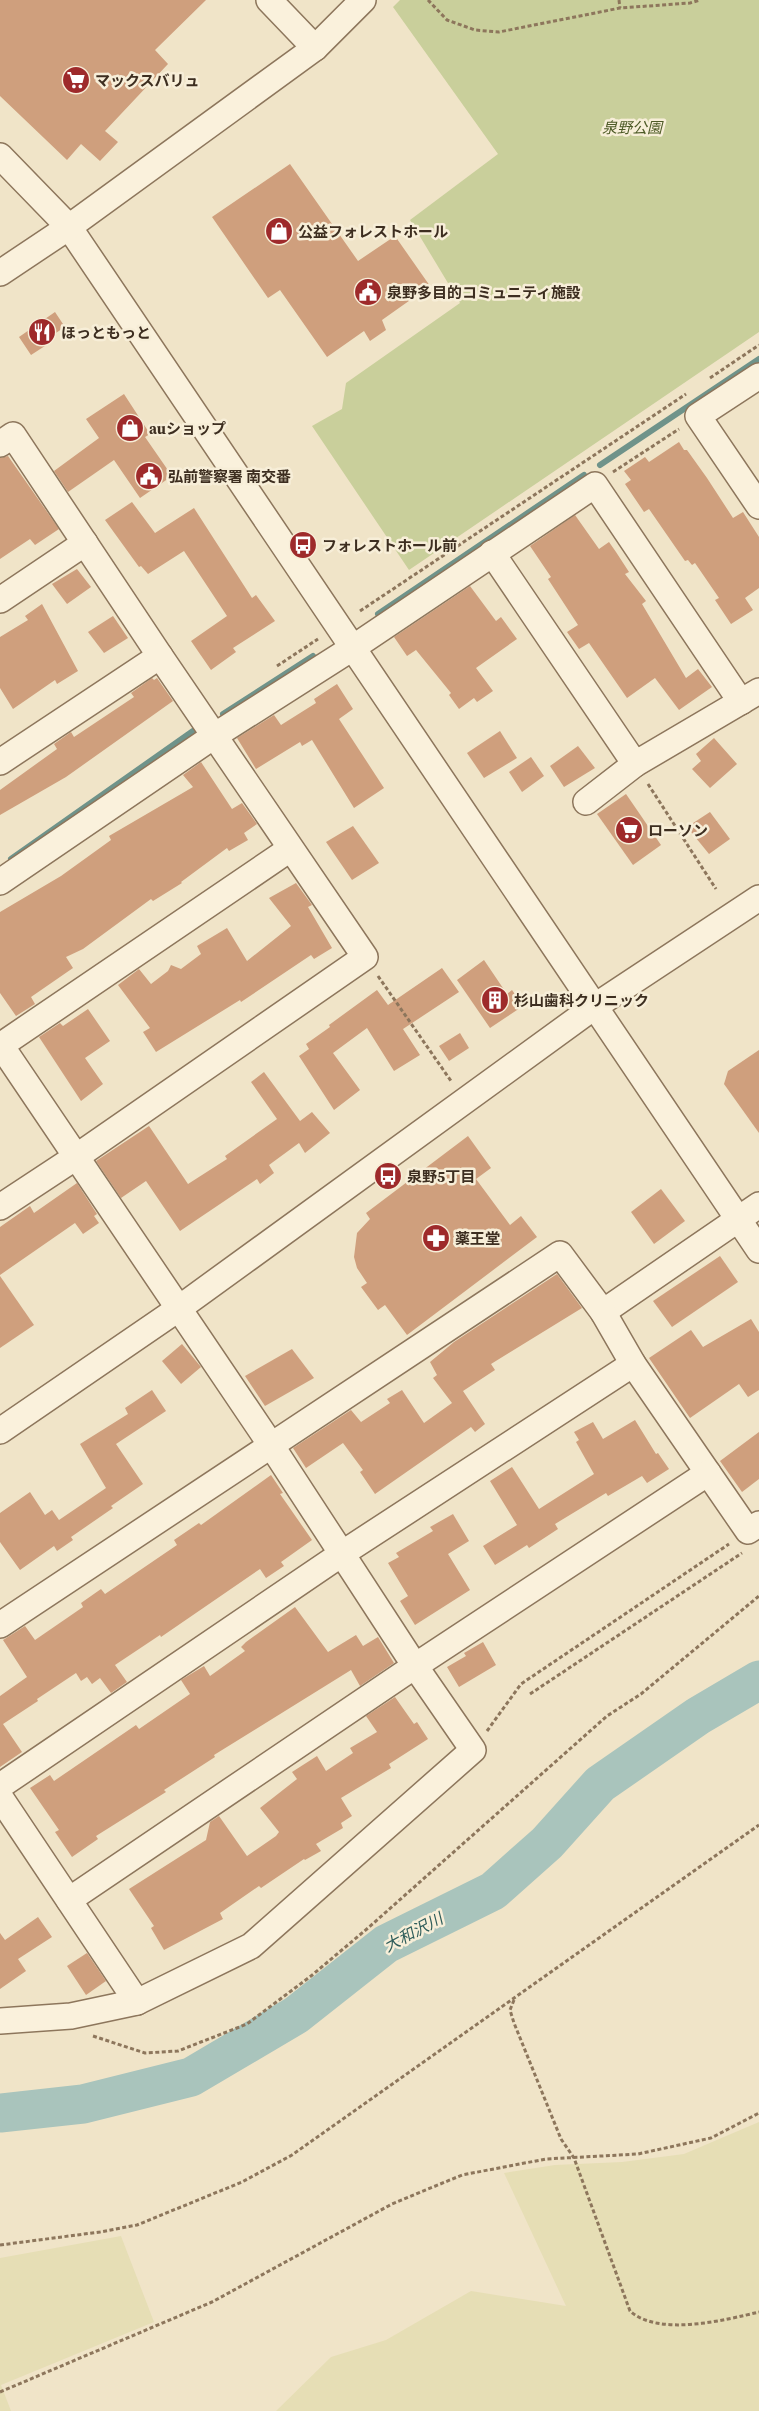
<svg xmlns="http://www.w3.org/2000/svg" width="759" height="2411" viewBox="0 0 759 2411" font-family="'Source Serif 4','Noto Sans JP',serif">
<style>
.farmland{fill:#e6deb5}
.green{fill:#c9cf9b}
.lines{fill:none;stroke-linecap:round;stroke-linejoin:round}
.stream{stroke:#6f938a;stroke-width:6}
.river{stroke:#a9c4bc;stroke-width:39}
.building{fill:#cf9f7d}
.minor-casing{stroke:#8d765c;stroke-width:28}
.path{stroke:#8d765c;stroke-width:3;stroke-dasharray:4 2.5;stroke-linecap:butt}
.minor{stroke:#faf1dc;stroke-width:25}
.labels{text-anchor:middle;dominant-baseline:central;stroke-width:5;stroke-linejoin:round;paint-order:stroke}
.poi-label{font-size:15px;font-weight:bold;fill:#3d2e20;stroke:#f7eed8;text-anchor:start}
.park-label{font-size:15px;font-style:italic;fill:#4d5a26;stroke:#f7eed8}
.water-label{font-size:16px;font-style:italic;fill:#2f5d5a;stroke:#f7eed8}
</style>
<rect width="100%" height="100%" fill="#f0e4c8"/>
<g class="farmland">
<path d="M759 2122V2411H276L331 2357 386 2340 471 2291 566 2306 504 2173 555 2165 622 2162 684 2154Z"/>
<path d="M121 2236 154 2322 1 2385 11 2411H0V2258Z"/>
</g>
<path class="green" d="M400 0H759V332L409 570 312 426 342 409 346 383 460 303 410 220 498 154 393 7Z"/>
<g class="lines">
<g class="stream">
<path d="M600 465 759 359"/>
<path d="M378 614 584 475"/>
<path d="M223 714 313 656"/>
<path d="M11 859 193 731"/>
</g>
<path class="river" d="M0 2113 83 2104 191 2077 296 2015 386 1944 493 1891 547 1843 600 1784 698 1716 759 1680"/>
</g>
<g class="building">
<path d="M0 0H206L155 50 168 64 105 131 118 142 100 161 81 144 67 160 0 96Z"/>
<path d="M290 164 358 261 395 236 430 286 382 320 386 330 370 341 364 331 327 357 280 290 268 298 212 217Z"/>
<path d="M55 312 65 327 45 340 48 344 31 355 19 337Z"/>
<path d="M124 394 150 434 145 437 172 476 140 498 114 460 68 492 54 471 99 438 86 419Z"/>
<path d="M679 442 684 450H687L707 478 733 518 743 512 759 537V588L745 598 753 610 731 624 715 600 719 598 695 563 692 565 688 560 685 561 649 509 644 512 625 484 631 480 624 471 645 457 649 462Z"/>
<path d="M8 456 59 529 35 545 30 539 0 559V458Z"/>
<path d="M132 502 155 533 194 508 252 598 256 595 275 621 233 648 236 652 211 670 191 641 227 616 184 551 148 574 141 566 139 567 105 520Z"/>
<path d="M575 515 599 549 609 542 616 552 629 572 625 574 646 601 642 604 686 678 698 669 712 687 679 710 655 678 627 698 589 643 579 649 567 632 578 625 548 579 551 577 530 546Z"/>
<path d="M77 569 91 587 67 604 52 584Z"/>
<path d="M470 586 496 621 501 617 517 639 476 668 493 691 477 702 474 698 459 709 449 695 451 693 416 650 407 656 394 637Z"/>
<path d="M42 604 78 671 57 684 55 680 13 709 0 688V637L28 620 25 616Z"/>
<path d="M113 616 128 638 104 653 88 632Z"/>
<path d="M152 678 154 680 157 678 173 701 66 777 0 815V790L57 749 54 744 71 732 74 737 134 697 131 693Z"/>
<path d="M337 684 353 709 339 719 384 788 354 808 312 740 302 746 300 742 256 769 237 738 274 715 281 725 316 703 314 699Z"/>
<path d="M500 731 517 758 484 778 467 753Z"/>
<path d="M714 738 737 764 710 788 692 769 701 761 696 754Z"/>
<path d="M578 746 595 768 564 787 550 766Z"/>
<path d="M531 757 544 776 522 792 509 772Z"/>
<path d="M201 762 232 809 242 803 257 824 244 833 248 840 229 851 227 848 181 882 182 883 153 901 151 899 83 949 66 957 73 968 31 997 35 1004 16 1016 0 993V912L61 876 111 840 109 836 193 787 183 775Z"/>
<path d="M626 794 661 845 633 865 597 814Z"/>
<path d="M710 812 730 839 709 854 687 827Z"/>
<path d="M353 826 379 863 352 880 326 842Z"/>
<path d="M296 883 312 905 308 907 332 948 314 959 311 955 241 1002 240 1000 156 1052 143 1032 150 1028 118 985 139 969 151 984 168 971 171 965 181 969 201 954 197 946 227 928 247 961 291 926 269 898Z"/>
<path d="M484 960 507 994 512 990 523 1006 490 1028 457 980Z"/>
<path d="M442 968 459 992 403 1029 420 1055 394 1071 367 1028 333 1053 360 1090 334 1110 299 1056 309 1049 306 1044 330 1027 329 1025 377 990 388 1005Z"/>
<path d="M88 1009 110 1041 85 1058 103 1084 81 1101 39 1037 60 1023 63 1026Z"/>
<path d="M460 1033 469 1048 449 1061 439 1046Z"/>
<path d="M759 1050V1133L724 1084 728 1071Z"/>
<path d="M264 1072 300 1121 312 1112 330 1133 305 1153 299 1143 269 1165 274 1173 260 1184 257 1179 180 1231 146 1181 121 1198 96 1161 149 1126 188 1184 227 1159 225 1156 277 1119 251 1082Z"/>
<path d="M468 1136 491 1168 476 1179 510 1225 521 1216 537 1237 407 1335 385 1305 378 1310 361 1287 367 1283 357 1268 354 1257 357 1233 370 1219 366 1213Z"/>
<path d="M77 1183 97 1214 94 1216 99 1223 83 1234 75 1223 0 1275V1227L30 1206 34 1213Z"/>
<path d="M661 1189 685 1221 654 1244 631 1212Z"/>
<path d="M720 1256 738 1282 672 1327 653 1301Z"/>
<path d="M557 1274 582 1308 491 1364 495 1370 463 1391 485 1424 475 1432 471 1427 375 1494 360 1472 363 1470 343 1443 306 1468 293 1448 351 1410 361 1422 390 1403 387 1399 402 1390 424 1423 452 1403 433 1378 437 1375 430 1362 454 1342Z"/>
<path d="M0 1276 34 1325 0 1348Z"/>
<path d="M751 1319 759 1332V1390L748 1397 739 1384 690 1418 649 1358 691 1330 703 1347Z"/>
<path d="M182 1344 201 1367 181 1384 162 1361Z"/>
<path d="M292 1349 314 1378 265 1406 245 1376Z"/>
<path d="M152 1390 166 1411 116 1444 143 1484 111 1506 113 1508 71 1537 73 1540 57 1551 54 1546 20 1570 0 1542V1513L30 1492 45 1515 52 1510 59 1520 106 1488 80 1444 128 1414 125 1408Z"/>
<path d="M635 1420 656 1454 658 1453 669 1469 647 1483 642 1476 608 1496 606 1493 555 1524 558 1529 529 1548 527 1545 495 1565 483 1546 517 1525 490 1481 512 1467 539 1509 594 1474 576 1442 579 1440 574 1432 593 1422 603 1439Z"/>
<path d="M759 1432V1479L742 1492 720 1461Z"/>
<path d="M271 1475 283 1493 280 1494 312 1540 281 1562 284 1566 266 1578 260 1569 161 1637 160 1635 115 1665 127 1682 111 1693 100 1678 92 1684 87 1677 81 1681 76 1673 37 1699 38 1701 3 1724 22 1752 0 1767V1696L27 1677 3 1640 25 1626 35 1640 83 1607 81 1603 101 1589 105 1594 177 1545 174 1540 199 1523 201 1525Z"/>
<path d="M453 1514 469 1541 448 1554 470 1590 415 1625 400 1601 408 1596 388 1563 399 1557 396 1553 433 1531 430 1527Z"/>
<path d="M295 1607 328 1652 356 1635 363 1646 378 1637 394 1663 360 1686 351 1670 214 1755 215 1757 164 1790 166 1792 96 1836 98 1839 72 1857 55 1832 59 1830 30 1788 50 1775 54 1781 136 1725 139 1729 190 1694 181 1680 204 1666 210 1676 245 1651 241 1647 246 1642Z"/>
<path d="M483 1642 496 1665 459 1687 447 1667 466 1656 464 1653Z"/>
<path d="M395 1697 414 1724 417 1722 428 1739 389 1764 391 1768 341 1798 352 1816 341 1823 343 1828 316 1844 321 1851 305 1860 304 1859 261 1888 259 1886 220 1913 223 1919 164 1950 151 1928 154 1926 129 1889 206 1840 210 1822 219 1816 247 1856 276 1836 279 1832 260 1808 297 1779 292 1772 317 1756 326 1771 353 1753 350 1748 377 1732 366 1716Z"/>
<path d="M38 1917 52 1937 18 1959 26 1971 0 1989V1933L5 1940Z"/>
<path d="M87 1953 106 1981 86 1995 67 1966Z"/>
</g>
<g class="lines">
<g class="minor-casing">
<g id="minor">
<path d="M269 0 315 48"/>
<path d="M0 156 69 227 759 1250"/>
<path d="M0 273 69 227 315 48 363 0"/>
<path d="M759 376 698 416 759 506"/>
<path d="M0 444 13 435 160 656 365 957 76 1157 0 1207"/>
<path d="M492 553 635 764 759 691"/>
<path d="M0 600 85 543"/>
<path d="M0 762 160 656"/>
<path d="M586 802 635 764"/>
<path d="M0 882 214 736 354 647 595 485 741 702"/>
<path d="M0 1044 271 1445 415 1666 473 1750 251 1946 137 2002 71 2016 0 2021"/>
<path d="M0 1046 290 849"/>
<path d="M603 1312 759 1205"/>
<path d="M0 1431 178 1309 594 1007 759 898"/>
<path d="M0 1625 560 1254 603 1312 633 1364 748 1531 759 1524"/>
<path d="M0 1786 343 1553 633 1364"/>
<path d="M0 1797 137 2002"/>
<path d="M69 1900 415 1666 708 1473"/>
</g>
</g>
<g class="path">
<path d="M428 0 447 20 475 30 499 32 620 8 690 3 700 0"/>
<path d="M619 0 620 8"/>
<path d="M710 378 759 345"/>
<path d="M613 472 679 429"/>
<path d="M360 611 686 394"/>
<path d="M277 666 318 639"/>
<path d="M648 784 716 889"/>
<path d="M378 976 451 1081"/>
<path d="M530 1694 742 1553"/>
<path d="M487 1731 521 1684 729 1544"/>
<path d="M514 2000 510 2010 514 2023 561 2139 574 2158 630 2311C659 2337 725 2320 759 2312"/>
<path d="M93 2036 145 2053 178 2051 247 2024 311 1976 368 1928 607 1716 641 1694 759 1596"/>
<path d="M0 2245 100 2232 137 2225 242 2182 292 2155 759 1825"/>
<path d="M0 2392 212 2302 392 2204 462 2175 546 2159 638 2154 711 2138 759 2113"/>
</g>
<use href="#minor" class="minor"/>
</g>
<defs>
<g id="supermarket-disc" transform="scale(1.4375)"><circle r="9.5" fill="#9e2a2b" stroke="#f7eed8"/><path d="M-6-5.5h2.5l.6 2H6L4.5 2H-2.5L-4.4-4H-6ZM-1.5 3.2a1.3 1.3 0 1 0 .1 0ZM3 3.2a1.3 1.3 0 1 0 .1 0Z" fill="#fff"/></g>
<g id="shop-disc" transform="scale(1.4375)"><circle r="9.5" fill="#9e2a2b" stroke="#f7eed8"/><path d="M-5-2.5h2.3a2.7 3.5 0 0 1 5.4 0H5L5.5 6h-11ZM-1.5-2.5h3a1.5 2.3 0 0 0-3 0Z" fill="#fff"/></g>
<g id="civic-disc" transform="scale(1.4375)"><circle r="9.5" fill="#9e2a2b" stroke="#f7eed8"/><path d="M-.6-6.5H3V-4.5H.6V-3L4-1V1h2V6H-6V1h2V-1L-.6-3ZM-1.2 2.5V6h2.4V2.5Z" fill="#fff"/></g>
<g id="restaurant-disc" transform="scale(1.4375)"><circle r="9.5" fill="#9e2a2b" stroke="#f7eed8"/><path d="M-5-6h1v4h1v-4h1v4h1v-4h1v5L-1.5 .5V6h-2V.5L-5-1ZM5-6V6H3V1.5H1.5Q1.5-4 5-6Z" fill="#fff"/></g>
<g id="bus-disc" transform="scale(1.4375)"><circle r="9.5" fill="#9e2a2b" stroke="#f7eed8"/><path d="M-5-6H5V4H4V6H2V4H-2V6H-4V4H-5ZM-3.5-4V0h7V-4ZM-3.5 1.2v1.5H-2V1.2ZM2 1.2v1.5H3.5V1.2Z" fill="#fff"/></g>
<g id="building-disc" transform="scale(1.4375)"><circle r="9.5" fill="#9e2a2b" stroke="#f7eed8"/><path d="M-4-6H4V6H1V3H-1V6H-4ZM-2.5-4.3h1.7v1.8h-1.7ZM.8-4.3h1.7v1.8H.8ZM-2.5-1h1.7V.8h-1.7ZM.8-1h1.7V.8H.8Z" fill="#fff"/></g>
<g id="pharmacy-disc" transform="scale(1.4375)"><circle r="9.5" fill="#9e2a2b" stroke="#f7eed8"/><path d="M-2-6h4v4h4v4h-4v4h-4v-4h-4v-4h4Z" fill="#fff"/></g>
</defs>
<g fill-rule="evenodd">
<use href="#supermarket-disc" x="76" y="80"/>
<use href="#shop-disc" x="279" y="231"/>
<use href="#civic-disc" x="368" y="292"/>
<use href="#restaurant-disc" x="42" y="332"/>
<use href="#shop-disc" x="130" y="428"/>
<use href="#civic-disc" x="149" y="476"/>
<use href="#bus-disc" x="303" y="545"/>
<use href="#supermarket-disc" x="629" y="830"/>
<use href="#building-disc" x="495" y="1000"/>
<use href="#bus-disc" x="388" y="1176"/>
<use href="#pharmacy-disc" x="436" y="1238"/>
</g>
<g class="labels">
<g class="poi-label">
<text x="95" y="80">マックスバリュ</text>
<text x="298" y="231">公益フォレストホール</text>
<text x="387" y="292">泉野多目的コミュニティ施設</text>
<text x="61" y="332">ほっともっと</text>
<text x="149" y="428">auショップ</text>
<text x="168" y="476">弘前警察署 南交番</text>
<text x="322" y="545">フォレストホール前</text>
<text x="648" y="830">ローソン</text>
<text x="514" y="1000">杉山歯科クリニック</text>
<text x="407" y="1176">泉野5丁目</text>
<text x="455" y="1238">薬王堂</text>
</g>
<g class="park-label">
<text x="632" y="127">泉野公園</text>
</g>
<g class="water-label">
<text transform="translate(413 1932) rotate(-28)">大和沢川</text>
</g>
</g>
</svg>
